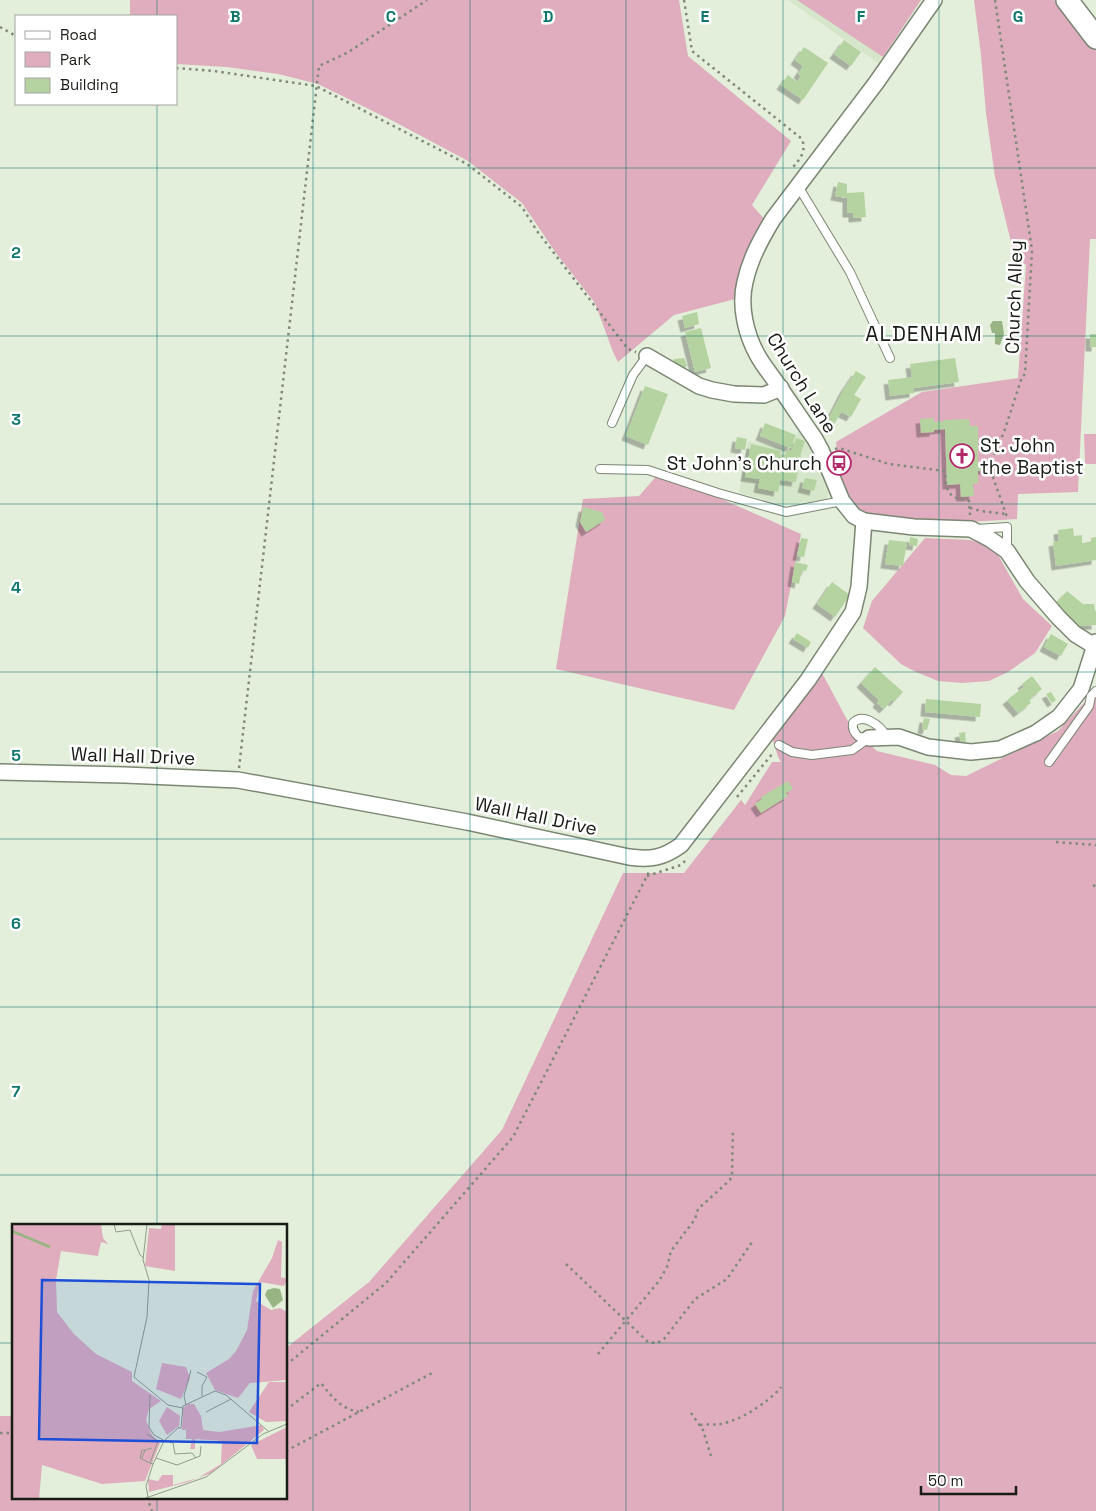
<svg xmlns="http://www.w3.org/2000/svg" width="1096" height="1511" viewBox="0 0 1096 1511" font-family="'Space Grotesk',sans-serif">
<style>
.built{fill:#d6e6ca}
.green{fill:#dfadbd}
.water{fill:#98b482}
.building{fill:#b5d3a0;filter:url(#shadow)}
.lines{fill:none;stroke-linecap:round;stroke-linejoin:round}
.service-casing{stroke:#7b8673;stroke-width:10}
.minor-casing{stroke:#7b8673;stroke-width:18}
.secondary-casing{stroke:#7b8673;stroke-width:24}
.path{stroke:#81897b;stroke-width:2.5;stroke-dasharray:2.5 4;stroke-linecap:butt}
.service{stroke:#fff;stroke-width:8}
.minor{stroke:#fff;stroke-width:15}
.secondary{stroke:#fff;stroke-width:21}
.grid{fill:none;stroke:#0f766e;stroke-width:1;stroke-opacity:0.55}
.labels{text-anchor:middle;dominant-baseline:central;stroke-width:5;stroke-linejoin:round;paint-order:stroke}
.street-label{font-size:19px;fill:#181c15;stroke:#fff}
.poi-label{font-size:19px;fill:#181c15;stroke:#fff;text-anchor:start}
.quarter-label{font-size:21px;letter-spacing:1px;fill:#181c15;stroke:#fff}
.inset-river{fill:none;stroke:#98b482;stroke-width:2.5}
.inset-road{fill:none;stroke:#929b8b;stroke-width:1}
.view{fill:#1d4ed8;fill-opacity:0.15;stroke:#1d4ed8;stroke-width:2.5}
.inset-edge{fill:none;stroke:#181c15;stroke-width:2.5}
.grid-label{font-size:16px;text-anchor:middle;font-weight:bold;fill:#0f766e;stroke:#fff;stroke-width:5;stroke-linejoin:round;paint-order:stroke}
</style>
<defs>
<filter id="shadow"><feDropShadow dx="-4.5" dy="4.5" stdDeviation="0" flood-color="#0004"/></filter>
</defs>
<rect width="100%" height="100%" fill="#e3efda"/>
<g class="built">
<path d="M788 0H921L883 57 878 63Z"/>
<path d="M798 431 806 438 828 493 826 501 779 504 739 493 748 441 791 450Z"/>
</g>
<g class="green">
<path d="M130 0H679L688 56 791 141 752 205 766 221 739 298 674 315 618 362 613 352 595 303 556 253 522 203 468 161 395 122 318 84 278 74 227 67 176 64V16H130Z"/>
<path d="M797 0H921L883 57Z"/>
<path d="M974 0H1054L1096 47V239H1090L1078 492 1018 494 1017 519 969 522 878 521 852 507 840 484 836 442 922 392 1018 378 1026 264 1016 267 1011 242 995 177 986 113 981 55Z"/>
<path d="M1084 434H1096V464H1085Z"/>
<path d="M660 472 801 534 785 616 734 710 556 669 583 499 639 496Z"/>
<path d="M925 538 970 540 988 545 998 555 1023 599 1052 626 1035 653 1008 672 989 681 962 683 938 681 916 672 901 664 863 628 872 601Z"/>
<path d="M822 673 852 729 877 751 935 765 951 775 966 776 1058 731 1096 690V1511H0V1416H14V1497H286V1348L369 1282 502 1130 623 873H684L741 800 745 805 772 762H781L778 757 771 734Z"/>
</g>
<path class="water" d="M993 321H1002L1004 334 1000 345 995 344V333H992L990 325Z"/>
<g class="building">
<path d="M844 40 861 52 851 66 834 54Z"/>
<path d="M804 47 828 63 803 100 781 85 788 75 797 82 801 76 798 74 803 66 795 60Z"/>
<path d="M838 182 847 184V193L864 192 866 217 853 218V213H847V198L835 196Z"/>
<path d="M697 312 699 324 685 328 682 316Z"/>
<path d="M701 328 711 368 695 372 685 332Z"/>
<rect x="1090" y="334" width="6" height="13"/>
<path d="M684 358 687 365 684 370 672 364 674 359Z"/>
<path d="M955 358 959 382 914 388V393L890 396 888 380 912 377 910 364Z"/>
<path d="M856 371 866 377 854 395 861 399 851 417 841 412 831 430 825 426 844 389Z"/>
<path d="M645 386 668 394 648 445 626 436Z"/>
<path d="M934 418V422L944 421V420L969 419 970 426H978V463H984L985 470 978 471V483L973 484 974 496 961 497 960 484 947 485 945 429 934 430V432L921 433 920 419Z"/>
<path d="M765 423 796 435 791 448 760 436Z"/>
<path d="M737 437 747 439 745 450 735 448Z"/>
<path d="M796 438 805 441 801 453 796 482 780 480 778 492 758 488 760 479 745 477 751 444 781 451 780 455 785 456 786 450 791 451Z"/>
<path d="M805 478 817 480 814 491 802 488Z"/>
<path d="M583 507 602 512 605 520 586 532 580 522Z"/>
<path d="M1073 528 1074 536 1082 535V543L1091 542V538L1096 537V560L1056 566 1053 542 1059 541 1058 530Z"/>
<path d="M910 537 918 539 917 546 909 545Z"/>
<path d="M801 538 808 539 804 557 797 556Z"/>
<path d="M889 540 907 542 903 566 885 564Z"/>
<path d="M795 562 808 565 806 571 802 570 799 584 792 582Z"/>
<path d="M832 582 850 595 835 617 817 604Z"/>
<path d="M1067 591 1083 604H1094L1095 611 1096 610V625L1079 626 1055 604Z"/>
<path d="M797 633 811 642 808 648 793 639Z"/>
<path d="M1051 634 1068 644 1061 656 1044 647Z"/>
<path d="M875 667 903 692 894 702 892 700 884 709 877 703 879 700 861 683Z"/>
<path d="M1032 676 1042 689 1029 700 1031 703 1018 713 1007 700 1024 687 1022 684Z"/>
<path d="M1051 692 1056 700 1052 703 1046 694Z"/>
<path d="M926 699 981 704 980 717 925 712Z"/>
<path d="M924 718 930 719 927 730 922 729Z"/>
<path d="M965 732 966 743 961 744 959 733Z"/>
<path d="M788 781 793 789 786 793 788 796 761 813 755 804 762 799 761 797Z"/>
</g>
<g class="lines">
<g class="service-casing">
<g id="service">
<path d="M798 186 850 272 890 358"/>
<path d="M612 423 633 375 647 356"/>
<path d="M600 469 648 470 718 493 786 512 842 501"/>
<path d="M977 529 1007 527V551"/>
<path d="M869 738 859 737C854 733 852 729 853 723 863 712 881 726 886 736"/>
<path d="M779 745 792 752 812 755 852 750 869 738"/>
<path d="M1049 762 1089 706 1091 696 1096 691"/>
</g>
</g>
<g class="minor-casing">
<g id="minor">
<path d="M934 0 876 83 773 219C761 239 750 259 745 282 739 306 746 335 758 356 764 367 773 377 780 388 792 405 803 422 815 439L821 450 842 501 854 516 864 521 914 527 971 529 990 539 1007 551 1027 581 1058 617 1075 634 1096 647"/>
<path d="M647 356 699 386 712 390 734 394 764 395 781 388"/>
<path d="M869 738 899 737 928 747 971 752 1000 749 1036 733 1059 717 1081 689 1096 642"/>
<path d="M0 772 125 775 238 780 467 822 629 857C651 860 663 858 681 845L808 680 853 612 859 587 864 521"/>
</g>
</g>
<g class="secondary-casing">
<path id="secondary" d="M1067 0 1096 38"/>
</g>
<g class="path">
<path d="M684 0 692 51 802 139C807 153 799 159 791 170"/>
<path d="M995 0 1032 250 1025 374 1022 377 1004 432 989 466 1006 514V518"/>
<path d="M0 27 16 36"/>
<path d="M176 68 214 71 316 86 467 164 522 207 537 231 628 349 636 352"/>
<path d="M835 449 839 448 889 464 945 471C946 491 947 498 969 501L970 515"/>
<path d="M970 508 981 511 1006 514"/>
<path d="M239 768 319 66 347 53 427 0"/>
<path d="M737 797 773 753"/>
<path d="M1056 842 1096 845"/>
<path d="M647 876 681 865 688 858"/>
<path d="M1093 886 1096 885"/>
<path d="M566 1264 648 1342 657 1343 664 1339 695 1299 727 1279 752 1242"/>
<path d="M598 1354 659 1281 667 1267 671 1251 695 1219 698 1209 730 1180 732 1173 733 1129"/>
<path d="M286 1365 386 1283 513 1137 649 872"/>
<path d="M286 1410 321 1383C333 1398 340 1408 359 1412"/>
<path d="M691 1413 703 1430 711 1456"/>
<path d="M700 1425C707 1424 714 1425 720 1424 740 1421 769 1402 781 1387"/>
<path d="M0 1433H14"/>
<path d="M286 1451 434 1372"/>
<path d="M147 1497 152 1511"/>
</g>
<use href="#service" class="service"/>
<use href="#minor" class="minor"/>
<use href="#secondary" class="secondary"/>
</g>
<path class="grid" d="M157 0V16M313 0V1511M470 0V1511M626 0V1511M783 0V1511M939 0V1511M157 104V1225M0 168H1096M0 336H1096M0 504H1096M0 672H1096M0 839H1096M0 1007H1096M0 1175H1096M0 1343H14M286 1343H1096M157 1497V1511"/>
<defs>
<g id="church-ring" transform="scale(1.25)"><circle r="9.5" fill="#fff" stroke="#b2296a" stroke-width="1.5"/><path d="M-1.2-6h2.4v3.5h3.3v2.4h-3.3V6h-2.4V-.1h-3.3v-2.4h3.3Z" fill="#b2296a"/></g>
<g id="bus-ring" transform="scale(1.25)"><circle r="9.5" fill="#fff" stroke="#b2296a" stroke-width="1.5"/><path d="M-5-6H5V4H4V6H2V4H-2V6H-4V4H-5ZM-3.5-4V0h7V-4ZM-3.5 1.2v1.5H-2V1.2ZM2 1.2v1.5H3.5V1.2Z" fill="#b2296a"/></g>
</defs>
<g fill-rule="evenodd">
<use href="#church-ring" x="962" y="456"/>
<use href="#bus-ring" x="839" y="463"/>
</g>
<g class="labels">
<g class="street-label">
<text transform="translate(1014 297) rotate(-88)">Church Alley</text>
<text transform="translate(802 383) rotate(58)">Church Lane</text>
<text transform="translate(133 756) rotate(2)">Wall Hall Drive</text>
<text transform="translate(536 816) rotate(12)">Wall Hall Drive</text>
</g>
<g class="poi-label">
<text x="980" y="445">St. John<tspan x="980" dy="22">the Baptist</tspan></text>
<text x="822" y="463" text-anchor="end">St John's Church</text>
</g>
<g class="quarter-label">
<text x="924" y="333">ALDENHAM</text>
</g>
</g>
<g transform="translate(12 1224)">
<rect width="275" height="275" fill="#e3efda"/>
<path d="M0 0H89L91 14 96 20 89 18 86 32 49 27 44 56 45 88 62 110 84 130 120 148V157L149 177 137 185 134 196 140 211 148 219 133 257 90 260 30 241 27 275H0ZM150 0H163V47L133 42 137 4 149 5ZM266 16 270 18 269 53 275 55 272 62 248 58 244 77 259 86 268 84 275 88V156L238 159 226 174 203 166 194 149 217 135 224 127 235 106 241 67 260 34ZM150 139 174 143 178 154 169 175 144 165ZM257 158H275V197L254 198 237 188ZM176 180H182L189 192 191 206 207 208 250 201 252 206 199 249 176 258 137 268 136 255 146 257 150 251H161V261L186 254 209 240 210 217 183 215V225H178L180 215H174V206H170L171 184ZM155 183 168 192 167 202 155 211 147 197ZM275 203V235H245L239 221Z" fill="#dfadbd"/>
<path d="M262 64 268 65 271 76 261 84 253 71 255 66Z" fill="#98b482"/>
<path class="inset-river" d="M0 7 38 23"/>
<path class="inset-road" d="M102 0 104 8 118 6 128 31 132 34M135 0 131 36 137 56 135 93 122 153 156 181 171 184M185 148 195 153 190 162V172M138 171 137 203 142 211 155 218M174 181 172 172 179 146M194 188 219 175M166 204H169L171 182 203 167 214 171 256 207M135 210 146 217 138 239 141 240M157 218 161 219 163 230 180 229 184 234M133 226H130L128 234 138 239M130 234 133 226 140 224M144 234 165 241 188 232 189 222M136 273 134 262 141 240 152 217 167 203M131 275 194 253 251 210 275 200"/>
<path class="view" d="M30 56 248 60 245 219 27 215Z"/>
<rect width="275" height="275" class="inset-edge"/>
</g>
<g class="grid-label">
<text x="235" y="22">B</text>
<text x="391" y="22">C</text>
<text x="548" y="22">D</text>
<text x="705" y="22">E</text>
<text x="861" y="22">F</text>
<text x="1018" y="22">G</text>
<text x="16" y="258">2</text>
<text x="16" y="425">3</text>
<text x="16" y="593">4</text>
<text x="16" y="761">5</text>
<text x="16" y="929">6</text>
<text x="16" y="1097">7</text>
</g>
<rect x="15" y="15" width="162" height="90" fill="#ffffff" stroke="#a3a4a1"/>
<rect x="25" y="31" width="25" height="8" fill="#ffffff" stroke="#a3a4a1"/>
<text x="60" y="40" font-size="15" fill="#181c15">Road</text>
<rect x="25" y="52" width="25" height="15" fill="#dfadbd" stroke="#a3a4a1"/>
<text x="60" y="65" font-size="15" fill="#181c15">Park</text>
<rect x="25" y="78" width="25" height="15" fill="#b5d3a0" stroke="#a3a4a1"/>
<text x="60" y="90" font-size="15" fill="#181c15">Building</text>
<path d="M921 1486v8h95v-8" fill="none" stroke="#181c15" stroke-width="2.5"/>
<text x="928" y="1486" font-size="15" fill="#181c15" stroke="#ffffff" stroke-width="4" paint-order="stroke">50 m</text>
</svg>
